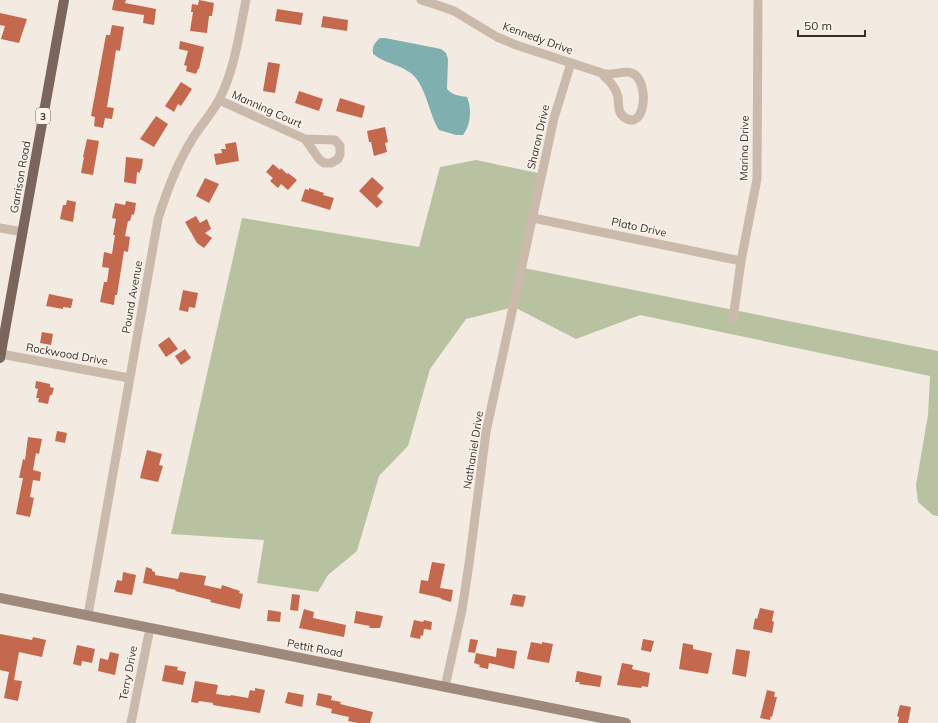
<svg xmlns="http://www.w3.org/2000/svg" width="938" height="723" viewBox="0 0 938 723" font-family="Mulish,sans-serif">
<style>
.green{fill:#b8c2a0}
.water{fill:#80afb0}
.building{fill:#c4684e}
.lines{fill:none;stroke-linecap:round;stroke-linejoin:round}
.street{stroke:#cbbaac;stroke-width:9}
.secondary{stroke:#9f897d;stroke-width:10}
.primary{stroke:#7b665d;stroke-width:10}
.labels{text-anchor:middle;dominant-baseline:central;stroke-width:3;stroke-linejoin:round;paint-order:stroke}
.shield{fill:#faf4ed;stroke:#746a65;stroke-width:1}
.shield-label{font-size:10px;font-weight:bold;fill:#3a2f2b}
.street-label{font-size:11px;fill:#3a2f2b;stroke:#faf4ed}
</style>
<rect width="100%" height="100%" fill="#f3eae1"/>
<path class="green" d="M476 160 538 173 519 267 938 351V516L933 515 918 502 916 485 928 415 930 376 640 315 576 339 514 307 466 319 430 369 408 446 379 476 357 551 328 575 318 592 257 583 264 540 171 534 242 218 419 247 440 167Z"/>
<path class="water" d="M380 38H385L441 49 446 53 448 59 447 89C452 95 460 96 467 97 472 109 471 125 463 135H456L439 130C429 114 426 86 412 74 401 65 384 63 373 54 372 47 374 43 380 38Z"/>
<g class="building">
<path d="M114 0H126L125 3 156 9 154 25 143 23 144 15 112 10Z"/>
<path d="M199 0 214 3 212 16H209L207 33 190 31 193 12H191L192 4 198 5Z"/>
<path d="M277 9 303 13 301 25 275 21Z"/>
<path d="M0 13 27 19 19 43 1 39 5 26 0 25Z"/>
<path d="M323 16 348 20 347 31 321 27Z"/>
<path d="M112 25 124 27 120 51 116 50 107 107 114 108 112 119 105 118 103 128 94 126 95 117 91 116 106 35H110Z"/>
<path d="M180 41 204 47 199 69H198L196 74 186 71 187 66 184 65 188 51 179 49Z"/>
<path d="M268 62 280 64 275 93 263 91Z"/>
<path d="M181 82 192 89 181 106 178 104 174 112 165 106Z"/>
<path d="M299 91 323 99 319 111 295 103Z"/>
<path d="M340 98 365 106 362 118 336 111Z"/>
<path d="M156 116 168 124 154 147 140 139Z"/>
<path d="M385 127 388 142 385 143 387 152 374 156 371 142H369L367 131Z"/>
<path d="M87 139 99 141 93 175 81 173 84 157H83Z"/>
<path d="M236 142 239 161 216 165 214 154 222 153 221 149H226L225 144Z"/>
<path d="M126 157 143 159 141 171 140 170V173L137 172 136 184 124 182Z"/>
<path d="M273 164 280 170 281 168 287 174 288 173 297 180 288 190 281 184 278 188 270 181 273 178 266 172Z"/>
<path d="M372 177 384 188 377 196 383 202 377 208 359 191Z"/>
<path d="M205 178 219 184 209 203 196 196Z"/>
<path d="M309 188 324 193 323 195 334 198 330 210 301 201 305 189 309 190Z"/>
<path d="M67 200 76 202 73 222 60 219 63 205H66Z"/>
<path d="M126 201 136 203 134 215 132 214 130 221H128L125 236 130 237 128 252 124 251 117 295H115L114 305 100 302 104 282H107L109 268 102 267 104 252 112 254 115 235H113L116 219 112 218 115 203 125 205Z"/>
<path d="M196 216 200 223 207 219 211 229 205 233 212 238 204 248 197 243 185 222Z"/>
<path d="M183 290 198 293 195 308 189 307 188 312 179 310Z"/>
<path d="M49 294 73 299 71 308 63 307V309L46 306Z"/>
<path d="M42 332 53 334 51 345 40 343Z"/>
<path d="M169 337 178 349 166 357 158 345Z"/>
<path d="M185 349 191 358 181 365 175 356Z"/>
<path d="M36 381 50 384V387L54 388 52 395H50L48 404 38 402 39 398H36L38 389 35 388Z"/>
<path d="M57 431 67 433 65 443 55 441Z"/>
<path d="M28 437 42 439 39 454 36 453 33 470 41 472 40 481 33 480 30 497 34 498 30 517 16 514 23 478H19L23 459 25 460Z"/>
<path d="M147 450 162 454 159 465 163 466 158 482 140 478Z"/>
<path d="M432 562 445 564 440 588 453 590 451 602 441 599V598L419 593 421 580 428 581Z"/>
<path d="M146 567 152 569V571L155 572V575L178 579 180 572 206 576 204 585 221 589 222 585 240 591 239 593 243 594 240 609 210 602 211 600 175 591 176 590 143 583Z"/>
<path d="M123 572 136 575 132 595 114 592 117 580 122 581Z"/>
<path d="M292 594 300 595 298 611 290 610Z"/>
<path d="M513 594 526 596 523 607 510 605Z"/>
<path d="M760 608 774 611 772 621 774 622 772 633 753 629 755 618 757 619Z"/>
<path d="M304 609 314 612 313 618 346 625 344 637 299 628Z"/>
<path d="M268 610 281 612 280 622 267 621Z"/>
<path d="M356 611 383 616 380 628H369L370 626 354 623Z"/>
<path d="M414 620 423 622 424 620 432 622 431 630 424 629 423 636 421 635 420 639 410 637Z"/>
<path d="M0 634 32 640 33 637 46 640 42 657 19 652 14 680 22 681 18 701 4 698 9 672 0 670Z"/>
<path d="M470 639 478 640 475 653 468 652Z"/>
<path d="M643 639 654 641 651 652 641 650Z"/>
<path d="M531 642 542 644V642L553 644 549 663 527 659Z"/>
<path d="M683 643 693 645V649L712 653 708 674 679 669Z"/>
<path d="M77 645 95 649 92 663 82 661 81 666 73 664Z"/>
<path d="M497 648 517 651 514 669 489 663 488 669 479 667 480 665 474 663 476 653 496 657Z"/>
<path d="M736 649 750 651 746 677 732 674Z"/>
<path d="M110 652 119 654 115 675 98 671 100 658 108 660Z"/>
<path d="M622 663 633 665 632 669 650 673 648 687 642 686 641 688 617 685Z"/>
<path d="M165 665 178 667 177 670 186 672 183 685 162 681Z"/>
<path d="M577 671 602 676 600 687 579 684 580 682H575Z"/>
<path d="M195 681 218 685 216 694 230 696 231 695 248 698 250 690 255 691V688L265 690 260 713 213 705V703L199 701 198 703 191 702Z"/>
<path d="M767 690 775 692 774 697H777L772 717 771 716 770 720 760 718Z"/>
<path d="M288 692 304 695 302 707 285 703Z"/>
<path d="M318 693 332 696 331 700 341 702 340 704 373 712 370 723H358L348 721 349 717 331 713 332 709 316 705Z"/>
<path d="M900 705 911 707 908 723H898L899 717 897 716Z"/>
</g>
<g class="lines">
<g class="street">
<path d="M421 0 437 5 454 11 497 37 516 45 605 74C613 75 626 70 632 73 650 80 646 133 624 117 617 112 619 104 618 97 616 88 611 82 604 76L605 74"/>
<path d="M219 100 305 139 319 159 324 163H331L338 159 340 154V146L335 140 305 139"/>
<path d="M533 218 741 261"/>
<path d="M0 228 23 232"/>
<path d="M733 319 741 261 757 179 758 0"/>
<path d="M1 354 129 378"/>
<path d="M88 615 158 219C167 190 177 163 193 138 201 125 212 113 219 100 235 69 239 34 246 0"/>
<path d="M445 687 462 610 469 564 486 432 554 118 571 63"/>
<path d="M131 723 150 628"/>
</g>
<path class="secondary" d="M0 598 626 723"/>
<path class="primary" d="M0 358 64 0"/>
</g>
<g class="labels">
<rect class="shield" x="36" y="108" width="14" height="16" rx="3"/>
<g class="shield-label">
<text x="43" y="116">3</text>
</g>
<g class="street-label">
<text transform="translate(538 38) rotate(20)">Kennedy Drive</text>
<text transform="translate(267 109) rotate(24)">Manning Court</text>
<text transform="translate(538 137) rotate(-77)">Sharon Drive</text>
<text transform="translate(744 148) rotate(-89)">Marina Drive</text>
<text transform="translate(20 177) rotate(-80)">Garrison Road</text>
<text transform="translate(639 227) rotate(12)">Plato Drive</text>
<text transform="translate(132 297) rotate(-80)">Pound Avenue</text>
<text transform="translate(67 354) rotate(10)">Rockwood Drive</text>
<text transform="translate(473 450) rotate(-81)">Nathaniel Drive</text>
<text transform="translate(315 648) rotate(11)">Pettit Road</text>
<text transform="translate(128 673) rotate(-79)">Terry Drive</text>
</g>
</g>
<path d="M798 30v6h67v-6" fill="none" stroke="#3a2f2b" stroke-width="2"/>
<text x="804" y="30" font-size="12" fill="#3a2f2b" stroke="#faf4ed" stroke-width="3" paint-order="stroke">50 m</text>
</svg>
